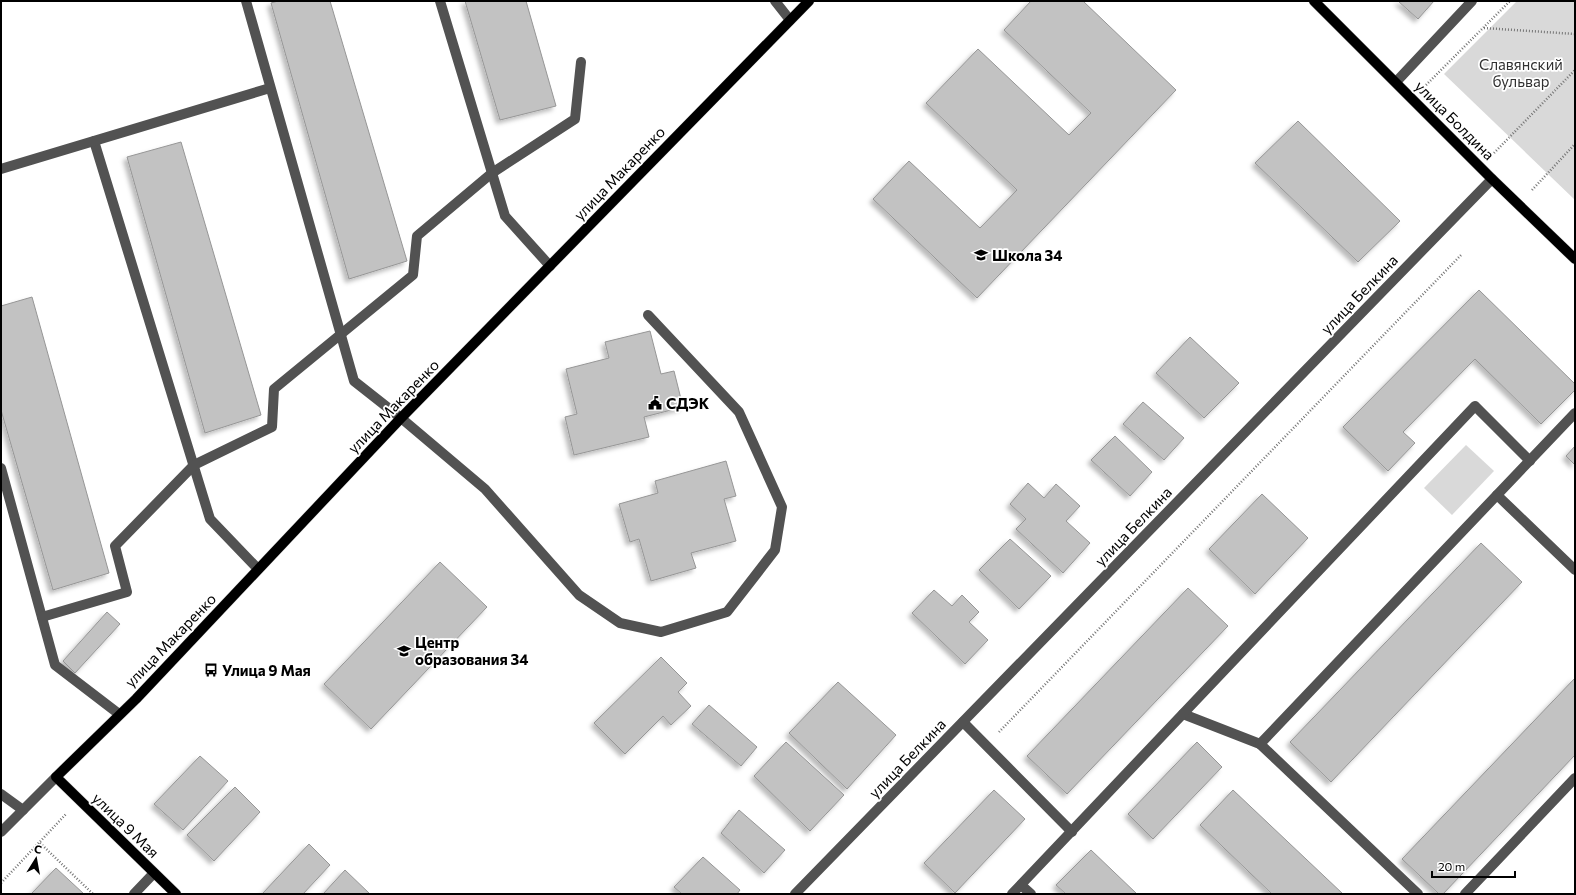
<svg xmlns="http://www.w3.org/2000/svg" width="1576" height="895" viewBox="0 0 1576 895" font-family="Commissioner,sans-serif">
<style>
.green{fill:#d9d9d9}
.building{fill:#c2c2c2;stroke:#969696;filter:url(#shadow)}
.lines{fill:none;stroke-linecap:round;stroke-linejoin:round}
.major-casing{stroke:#dbdbdb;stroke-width:11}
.path{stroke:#747474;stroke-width:2.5;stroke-dasharray:1 2;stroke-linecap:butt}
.minor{stroke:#525252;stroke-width:10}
.major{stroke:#000;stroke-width:10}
.labels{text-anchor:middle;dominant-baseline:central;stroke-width:3.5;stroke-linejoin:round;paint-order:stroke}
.park-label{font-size:15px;fill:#303030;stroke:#fff}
.street-label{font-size:15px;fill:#000;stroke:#fff}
.poi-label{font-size:15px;font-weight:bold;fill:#000;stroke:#fff;text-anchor:start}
</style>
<defs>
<filter id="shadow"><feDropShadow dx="-3.5" dy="3.5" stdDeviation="2" flood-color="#0004"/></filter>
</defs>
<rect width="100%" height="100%" fill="#fff"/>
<g class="green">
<path d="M1517 1H1575V200L1444 74Z"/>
<path d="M1466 445 1494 471 1452 515 1424 488Z"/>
</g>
<g class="building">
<path d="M278 1H330L407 261 349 279 271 3Z"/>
<path d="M465 1H526L556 106 500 120Z"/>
<path d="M1031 1H1083L1176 90 977 298 873 199 909 161 980 228 1017 190 926 103 978 49 1069 135 1091 113 1004 30Z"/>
<path d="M1398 1H1434L1418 19Z"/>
<path d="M1298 121 1400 221 1358 262 1255 163Z"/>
<path d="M181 142 261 415 205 433 127 157Z"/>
<path d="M1479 290 1575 384V390L1541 424 1475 359 1403 432 1415 443 1388 471 1343 427Z"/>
<path d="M32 297 109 573 53 590 1 410V306Z"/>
<path d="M650 331 661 374 674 371 683 407 644 417 649 437 574 455 565 417 577 414 566 369 609 358 605 342Z"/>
<path d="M1190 337 1239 383 1204 418 1156 373Z"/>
<path d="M1143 402 1184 438 1164 460 1123 424Z"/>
<path d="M1115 436 1152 472 1130 496 1091 460Z"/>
<path d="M1575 446V465L1566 456Z"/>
<path d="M726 461 736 496 724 499 736 541 691 553 696 568 651 581 639 539 630 542 619 504 658 493 655 481Z"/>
<path d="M1028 483 1044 498 1056 484 1080 506 1066 521 1090 543 1063 573 1016 529 1026 519 1010 504Z"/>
<path d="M1262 494 1308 538 1255 594 1209 549Z"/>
<path d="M1010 539 1051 576 1019 609 979 570Z"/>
<path d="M1481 543 1522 582 1331 782 1290 742Z"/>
<path d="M440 562 487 607 371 729 324 684Z"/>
<path d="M1188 588 1228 626 1067 794 1027 756Z"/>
<path d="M934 590 952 606 962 595 979 612 969 622 988 640 965 664 912 613Z"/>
<path d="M107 612 120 624 75 673 63 661Z"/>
<path d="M661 657 687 683 678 692 691 706 671 725 663 716 625 754 594 723Z"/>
<path d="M1575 678V755L1443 894H1439L1402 859Z"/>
<path d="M838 682 896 735 847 789 789 733Z"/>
<path d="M709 705 757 747 741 766 692 724Z"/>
<path d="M786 742 844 795 810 831 754 776Z"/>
<path d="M1197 742 1222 767 1153 839 1128 814Z"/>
<path d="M200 756 228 781 183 830 154 804Z"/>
<path d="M235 787 260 812 214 861 187 835Z"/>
<path d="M994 790 1025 819 955 893 924 863Z"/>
<path d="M1233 790 1343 894H1272L1200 825Z"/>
<path d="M739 810 785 850 764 873 721 833Z"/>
<path d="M309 844 330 865 303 894H262Z"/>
<path d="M1091 850 1137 894H1066L1056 885Z"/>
<path d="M703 857 740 890 737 894H682L674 887Z"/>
<path d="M56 868 84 894H31Z"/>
<path d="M345 870 370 894H323Z"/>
</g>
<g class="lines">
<g class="major-casing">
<g id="major">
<path d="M1314 1 1492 179 1575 259"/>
<path d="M176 894 56 777 136 699 401 418 809 1"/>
</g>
</g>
<g class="path">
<path d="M1484 28 1575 34"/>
<path d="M1426 85 1510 1"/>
<path d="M1494 153 1575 70"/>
<path d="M1532 190 1575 144"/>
<path d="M999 732 1462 254"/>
<path d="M40 843 93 894"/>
<path d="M1 883 66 814"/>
</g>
<g class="minor">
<path d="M246 1 354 381 401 418 485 489 579 595 620 623 661 632 727 612 775 550 782 507 739 412 648 315"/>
<path d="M440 1 505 216 550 266"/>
<path d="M775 1 790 20"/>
<path d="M1396 82 1472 1"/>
<path d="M94 141 210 519 258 569"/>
<path d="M1 169 270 88"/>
<path d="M1 468 55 665 119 714"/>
<path d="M1497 495 1575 570"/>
<path d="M42 617 127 592 115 546 194 465 272 427 274 389 413 275 417 236 492 173 575 119 581 62"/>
<path d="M1183 714 1260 744"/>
<path d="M963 722 1072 832"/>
<path d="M1 794 23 810"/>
<path d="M1 832 56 777"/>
<path d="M1021 885 1031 894"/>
<path d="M134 894 154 873"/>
<path d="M795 894 1492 179"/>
<path d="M1012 894 1475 406 1530 461"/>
<path d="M1418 894 1260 744 1575 413"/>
<path d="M1465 894 1575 778"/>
</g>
<use href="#major" class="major"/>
</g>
<defs>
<g id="school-bare" transform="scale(1.08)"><path d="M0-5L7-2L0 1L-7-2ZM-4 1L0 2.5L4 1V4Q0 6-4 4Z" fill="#000" stroke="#fff" stroke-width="2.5" paint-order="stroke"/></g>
<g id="civic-bare" transform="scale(1.08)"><path d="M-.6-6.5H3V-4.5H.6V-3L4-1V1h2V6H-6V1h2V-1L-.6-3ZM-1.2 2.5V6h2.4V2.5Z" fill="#000" stroke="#fff" stroke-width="2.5" paint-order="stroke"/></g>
<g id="bus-bare" transform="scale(1.08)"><path d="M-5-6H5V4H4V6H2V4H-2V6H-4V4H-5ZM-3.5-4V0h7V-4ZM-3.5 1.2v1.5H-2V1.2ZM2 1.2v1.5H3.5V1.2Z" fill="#000" stroke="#fff" stroke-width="2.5" paint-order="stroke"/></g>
</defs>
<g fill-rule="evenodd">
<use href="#school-bare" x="981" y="255"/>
<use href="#civic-bare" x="655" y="403"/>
<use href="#school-bare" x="404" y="651"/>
<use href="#bus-bare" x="211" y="670"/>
</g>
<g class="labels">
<g class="park-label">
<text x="1521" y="64">Славянский<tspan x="1521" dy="17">бульвар</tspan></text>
</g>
<g class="street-label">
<text transform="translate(1455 120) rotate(45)">улица Болдина</text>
<text transform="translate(619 173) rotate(-46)">улица Макаренко</text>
<text transform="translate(1359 294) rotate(-46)">улица Белкина</text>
<text transform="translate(393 406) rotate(-46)">улица Макаренко</text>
<text transform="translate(1133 526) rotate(-46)">улица Белкина</text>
<text transform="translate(170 640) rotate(-46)">улица Макаренко</text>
<text transform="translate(907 758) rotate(-46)">улица Белкина</text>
<text transform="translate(126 825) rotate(44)">улица 9 Мая</text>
</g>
<g class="poi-label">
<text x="992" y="255">Школа 34</text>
<text x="666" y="403">СДЭК</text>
<text x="415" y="642">Центр<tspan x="415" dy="17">образования 34</tspan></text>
<text x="222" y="670">Улица 9 Мая</text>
</g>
</g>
<rect width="1576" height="895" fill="none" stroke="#000000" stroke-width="4"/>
<g transform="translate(36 859) rotate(11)" stroke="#ffffff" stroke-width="3" paint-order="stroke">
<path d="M0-3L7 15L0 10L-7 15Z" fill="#000000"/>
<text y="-6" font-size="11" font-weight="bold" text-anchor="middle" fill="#000000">С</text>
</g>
<path d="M1432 871v6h83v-6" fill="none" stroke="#000000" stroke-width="2"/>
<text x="1438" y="871" font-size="12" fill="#000000" stroke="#ffffff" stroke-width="3" paint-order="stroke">20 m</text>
</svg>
